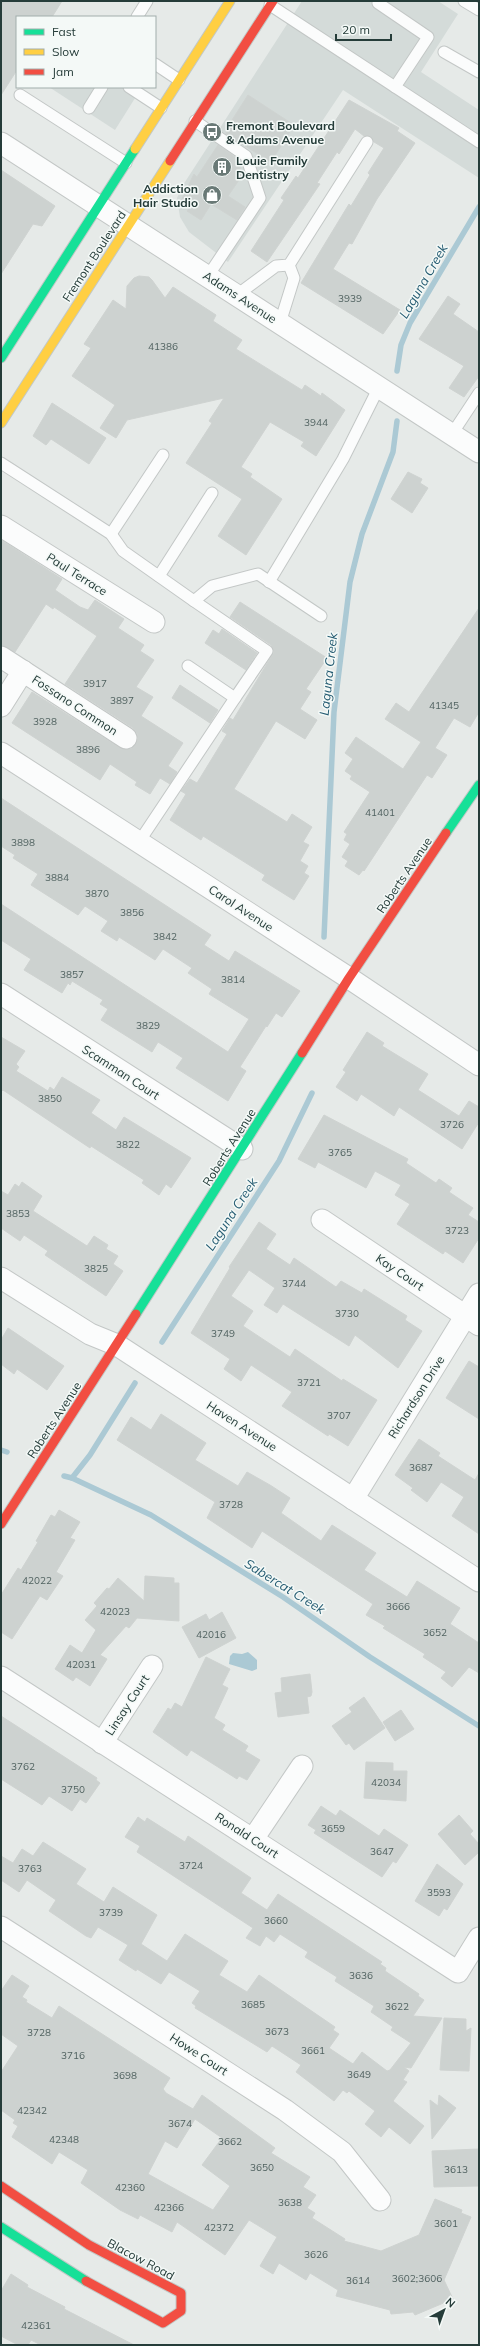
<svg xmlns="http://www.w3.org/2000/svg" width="480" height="2346" viewBox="0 0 480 2346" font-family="Mulish,sans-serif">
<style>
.built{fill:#d4dbd9}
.water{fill:#abc9d4}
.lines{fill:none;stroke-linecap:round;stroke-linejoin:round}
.stream{stroke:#abc9d4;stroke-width:5.5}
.building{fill:#cdd2d0;stroke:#cfd3d1;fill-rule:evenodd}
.lane-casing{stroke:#c3c7c6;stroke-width:13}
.street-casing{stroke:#c3c7c6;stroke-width:23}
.fast-casing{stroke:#c2c8c6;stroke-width:11}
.slow-casing{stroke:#c2c8c6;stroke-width:11}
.jam-casing{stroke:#c2c8c6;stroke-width:11}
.lane{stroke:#fbfcfc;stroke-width:11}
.street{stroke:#fbfcfc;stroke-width:21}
.fast{stroke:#16e098;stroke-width:9}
.slow{stroke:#ffcf43;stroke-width:9}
.jam{stroke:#f24e42;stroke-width:9}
.labels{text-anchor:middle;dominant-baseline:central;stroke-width:3;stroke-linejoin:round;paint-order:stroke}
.number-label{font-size:10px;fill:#506260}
.poi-label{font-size:12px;font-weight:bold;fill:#253c39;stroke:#f4f9f7;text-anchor:start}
.street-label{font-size:12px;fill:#253c39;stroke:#f4f9f7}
.water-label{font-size:13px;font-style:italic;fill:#255c72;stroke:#f4f9f7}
</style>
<rect width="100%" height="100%" fill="#e6eae8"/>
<g class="built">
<path d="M302 1H438L458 14 421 72 479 110V178L343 90 228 262 189 232 180 217 177 198 183 185Z"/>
<path d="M49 87H142L115 130Z"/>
</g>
<path class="water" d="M248 1652 257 1660V1669L252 1671 229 1664 230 1656 233 1653 242 1654Z"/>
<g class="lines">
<g class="stream">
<path d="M397 371 401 345 410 323 479 207"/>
<path d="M324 937 334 712 350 582 362 534 393 452 397 421"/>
<path d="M162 1342 279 1161 312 1093"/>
<path d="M1 1450 7 1452"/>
<path d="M64 1476 72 1478 151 1515 283 1597 370 1657 479 1726"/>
<path d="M72 1478 90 1455 135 1383"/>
</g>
</g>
<g class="building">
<path d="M1 1H62L52 17H17V70L1 95Z"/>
<path d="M248 95 294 125 271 162 226 134 227 128Z"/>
<path d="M349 100 399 128 397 131 415 143 377 199 352 244 349 243 333 269 400 310 383 334 301 283 349 204 351 206 370 175 368 173 384 148 374 142 370 136H364L355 129 339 154 337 152 317 183 320 184 267 262 251 251 284 200 281 198 296 176 298 178Z"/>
<path d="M218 145 239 160 241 177 228 196 245 207 237 220 211 204 201 220 187 211 190 207 181 201 194 174 197 177Z"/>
<path d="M1 170 55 206 42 226 33 224 1 274Z"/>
<path d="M139 276 149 277 152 280 165 298 173 287 216 315 213 321 242 340 236 349 302 390 305 385 321 396 322 393 345 410 316 456 301 446 304 442 270 422 241 467 252 474 250 477 282 499 246 555 218 536 242 499 186 463 212 423 209 421 224 398 127 420 116 438 100 428 115 405 72 376 91 348 84 344 113 300 126 309 127 286 134 278Z"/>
<path d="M448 296 460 304 453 314 479 332V376L464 397 449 388 464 366 419 339Z"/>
<path d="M52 403 106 438 89 464 51 439 46 445 33 436Z"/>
<path d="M408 472 422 479 420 483 428 488 412 513 391 499Z"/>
<path d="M1 540 62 579 55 590 80 607 88 610 95 600 124 619 118 628 144 645 140 651 154 660 136 687 153 697 141 716 183 743 168 766 177 772 170 784 160 778 150 794 135 785 137 782 110 764 100 780 12 723 32 692 120 748 131 749 138 739 137 733 133 728 65 684 97 636 54 607 53 609 46 604 15 652 1 645Z"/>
<path d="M240 602 327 658 306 689 311 692 300 709 317 720 305 739 276 721 234 789 287 822 292 814 312 827 303 842 309 845 300 861 308 866 304 873 309 876 294 900 262 880 265 875 203 836 201 840 170 820 186 794 181 791 190 779 197 783 227 734 222 731 230 718 233 720 274 652 271 645 230 617Z"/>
<path d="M479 608V712L470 727 454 718 435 748 447 755 432 778 427 775 364 871 363 870 359 875 345 866 348 861 342 857 350 844 344 840 347 834 344 832 370 792 350 779 352 776 345 771 353 759 345 753 356 737 403 769 421 742 385 719 396 703 409 712Z"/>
<path d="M222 629 257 653 246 670 205 643 213 630 219 634Z"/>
<path d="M180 685 218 710 210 723 172 698Z"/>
<path d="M1 798 211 935 204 945 229 961 235 951 300 991 282 1017 276 1013 267 1027 266 1026 240 1067 246 1071 228 1101 176 1068 183 1058 158 1042 152 1052 101 1020 108 1009 100 1004 103 1000 72 981 70 985 68 983 62 993 24 970 31 959 1 940V904L228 1052 249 1019 209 994 212 989 188 973 192 968 163 949 155 960 119 937 117 941 101 931 108 921 85 906 78 915 31 885 38 874 13 858 15 855 1 846Z"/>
<path d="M367 1032 384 1043 382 1046 428 1074 418 1090 459 1116 469 1101 479 1107V1122L462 1149 399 1107 394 1116 361 1094 357 1101 336 1087 346 1072 343 1070Z"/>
<path d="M1 1037 25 1051 16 1064 19 1067 16 1071 48 1091 50 1087 54 1090 62 1077 100 1100 91 1113 116 1130 124 1117 191 1158 171 1188 166 1184 159 1195 142 1183 144 1180 91 1146 90 1148 3 1090 1 1092Z"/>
<path d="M324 1115 408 1159 406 1163 436 1183 439 1179 452 1188 449 1192 473 1208 468 1215 479 1222V1238L463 1263 445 1251 443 1254 397 1224 410 1204 395 1195 401 1185 375 1171 366 1188 318 1162 315 1168 298 1159Z"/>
<path d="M22 1182 42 1196 33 1211 87 1246 94 1236 108 1245 106 1249 118 1256 113 1264 123 1271 106 1296 45 1255 48 1251 24 1235 20 1241 1 1228V1191L8 1195 15 1184 19 1187Z"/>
<path d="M259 1222 276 1234 266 1249 290 1265 294 1258 336 1287 341 1281 362 1293 364 1289 407 1316 405 1320 422 1331 398 1368 355 1335 349 1346 283 1304 277 1313 264 1305 275 1288 249 1270 231 1296 253 1311 243 1326 290 1357 295 1349 342 1381 343 1379 377 1400 348 1446 329 1434 328 1436 282 1406 292 1392 251 1365 241 1381 224 1369 230 1359 191 1333 230 1268 229 1267Z"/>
<path d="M8 1328 64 1366 47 1390 17 1369 14 1374 1 1364V1340Z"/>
<path d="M469 1361 479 1367V1419L446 1398Z"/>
<path d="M161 1414 206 1443 195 1460 238 1486 247 1472 270 1485 290 1498 281 1513 321 1541 332 1525 376 1553 364 1570 407 1597 417 1581 460 1608 450 1624 479 1643V1673L469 1667 452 1687 441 1678 446 1672 423 1657 425 1654 383 1628 385 1626 366 1615 373 1604 262 1531 252 1548 207 1518 215 1502 117 1440 131 1417 151 1430Z"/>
<path d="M419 1439 440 1453 438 1456 475 1480 479 1473V1534L452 1516 464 1497 441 1482 427 1502 411 1490 413 1488 395 1475Z"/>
<path d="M59 1510 80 1522 70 1538 75 1540 56 1572 63 1576 47 1600 40 1596 12 1639 1 1632V1595L18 1568 21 1570 38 1542 36 1541 51 1515 55 1517Z"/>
<path d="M145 1576 174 1578V1583H179V1621L137 1618 129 1628 126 1626 100 1655 107 1659 90 1686 76 1677 73 1681 55 1669 70 1645 82 1653 96 1630 85 1620 97 1606 94 1603 107 1588 109 1589 118 1578 144 1601Z"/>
<path d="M222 1612 236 1638 199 1658 182 1627 206 1614 209 1620Z"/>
<path d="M206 1657 230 1669 222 1685 228 1688 214 1718 225 1725 222 1730 248 1746 245 1751 260 1760 247 1780 239 1776 237 1779 191 1750 187 1756 153 1732 168 1708 171 1710 175 1703 182 1707Z"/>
<path d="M310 1674 312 1692 311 1696 307 1697 309 1713 278 1717 275 1693 282 1692 281 1678Z"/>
<path d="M364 1697 385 1728 354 1750 349 1743 346 1745 332 1726 352 1712 349 1708Z"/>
<path d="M401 1710 414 1729 395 1741 383 1722Z"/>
<path d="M1 1716 97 1778 96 1780 100 1783 86 1803 80 1799 72 1811 49 1796 42 1805 1 1779Z"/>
<path d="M366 1762 393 1763V1771H407L406 1801 364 1798Z"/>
<path d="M321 1806 336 1816 340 1810 379 1836 384 1829 408 1845 396 1863 393 1861 382 1877 314 1833 316 1830 308 1825Z"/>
<path d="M459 1815 473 1831 470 1834 479 1844V1852L465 1865 438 1834Z"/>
<path d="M138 1817 145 1822 147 1818 185 1842 188 1836 251 1878 241 1893 267 1910 278 1894 382 1962 380 1964 386 1968 385 1971 419 1994 418 1996 424 2000 413 2016 442 2018 411 2068 404 2067 409 2071 403 2080 407 2082 393 2101 424 2126 410 2144 389 2127 381 2137 365 2124 375 2111 349 2091 347 2093 343 2090 334 2101 296 2072 301 2065 272 2046 267 2052 195 2008 196 2006 192 2003 200 1991 169 1972 161 1984 137 1969 136 1971 119 1960 128 1945 98 1927 91 1938 86 1936 49 1911 56 1900 27 1880 19 1892 1 1880V1856L13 1863 22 1849 33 1856 43 1842 86 1869 76 1884 104 1902 113 1887 157 1915 141 1944 167 1961 185 1934 228 1961 219 1975 247 1992 259 1975 335 2027 333 2030 339 2034 329 2048 353 2064 362 2052 387 2071 390 2070 411 2043 391 2030 393 2027 371 2012 374 2006 335 1981 337 1977 305 1957 308 1952 280 1934 274 1942 266 1936 260 1946 246 1938 253 1928 137 1852 140 1846 125 1837Z"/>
<path d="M437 1864 463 1884 447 1910 444 1908 439 1916 415 1901Z"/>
<path d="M12 1975 29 1986 22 1997 27 2000 26 2002 52 2018 59 2006 170 2078 163 2089 166 2093 193 2109 202 2095 275 2148 271 2153 310 2177 303 2187 316 2195 307 2208 315 2213 312 2218 345 2239 344 2241 381 2251 419 2235 435 2199 462 2210 461 2213 471 2217 444 2280 453 2299 415 2315 413 2312 391 2314 390 2310 336 2296 338 2290 310 2273 306 2280 279 2263 273 2274 260 2266 277 2237 249 2220 225 2255 177 2222 172 2232 140 2215 138 2219 120 2210 81 2183 88 2170 59 2152 52 2164 12 2137 18 2126 13 2123 15 2120 1 2110V2072L18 2046 1 2034V1991ZM195 2119 222 2138 202 2165 230 2186 213 2210 148 2174 165 2141 177 2148Z"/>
<path d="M444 2018 466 2019V2031L471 2028 469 2071 440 2070Z"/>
<path d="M439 2095 456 2108 432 2139 430 2100 438 2106Z"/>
<path d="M479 2149V2186L434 2187 432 2151Z"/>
<path d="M11 2274 28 2285 27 2287 65 2307 64 2309 134 2345H41L31 2340 28 2345H18L1 2336V2291Z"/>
</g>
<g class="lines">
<g class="lane-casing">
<g id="lane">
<path d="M464 1 479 10"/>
<path d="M378 3 428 37 395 87"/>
<path d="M270 5 479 142"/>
<path d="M137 17 147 1"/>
<path d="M444 52 479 72"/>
<path d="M155 64 179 80"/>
<path d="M129 87 161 108"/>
<path d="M20 95 126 163"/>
<path d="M89 108 102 87"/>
<path d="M195 121 246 156 260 198 208 276"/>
<path d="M237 295 276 266 289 265 367 142"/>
<path d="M280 323 294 278 289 265"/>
<path d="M452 434 479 393"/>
<path d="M1 463 111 534 123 551 194 601 212 586 258 574 321 616"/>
<path d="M111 534 163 455"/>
<path d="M159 576 212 493"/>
<path d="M269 582 343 459 379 387"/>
<path d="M188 666 235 698 267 651 194 601"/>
<path d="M139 842 235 698"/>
</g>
</g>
<g class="street-casing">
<g id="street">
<path d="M1 143 479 452"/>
<path d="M1 526 154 622"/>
<path d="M1 657 126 738"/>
<path d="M1 706 23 671"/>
<path d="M1 753 349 978 479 1065"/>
<path d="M1 994 242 1149"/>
<path d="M322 1220 479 1325"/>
<path d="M1 1278 90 1334 117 1345 479 1581"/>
<path d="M353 1499 479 1294"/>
<path d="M1 1677 458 1972 479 1938"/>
<path d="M102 1743 152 1666"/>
<path d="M253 1839 302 1766"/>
<path d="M1 1927 285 2110 342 2152 380 2200"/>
</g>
</g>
<g class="fast-casing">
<g id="fast">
<path d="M1 358 135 149"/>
<path d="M446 833 479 785"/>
<path d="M136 1314 302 1053"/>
<path d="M1 2227 86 2281"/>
</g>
</g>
<g class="slow-casing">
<g id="slow">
<path d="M135 149 230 1"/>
<path d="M1 423 170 161"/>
</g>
</g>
<g class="jam-casing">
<g id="jam">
<path d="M170 161 273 1"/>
<path d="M302 1053 349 978 446 833"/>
<path d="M1 1524 136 1314"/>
<path d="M1 2186 89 2245 181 2293V2311L163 2323 86 2281"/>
</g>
</g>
<use href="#lane" class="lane"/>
<use href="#street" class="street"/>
<use href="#fast" class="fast"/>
<use href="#slow" class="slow"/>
<use href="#jam" class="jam"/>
</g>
<defs>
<g id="bus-disc" transform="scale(1)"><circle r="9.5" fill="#697976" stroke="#f4f9f7"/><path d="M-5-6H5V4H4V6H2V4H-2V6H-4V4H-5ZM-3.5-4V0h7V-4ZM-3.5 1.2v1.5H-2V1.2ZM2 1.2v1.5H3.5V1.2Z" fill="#fff"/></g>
<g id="building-disc" transform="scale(1)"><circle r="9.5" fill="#697976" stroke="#f4f9f7"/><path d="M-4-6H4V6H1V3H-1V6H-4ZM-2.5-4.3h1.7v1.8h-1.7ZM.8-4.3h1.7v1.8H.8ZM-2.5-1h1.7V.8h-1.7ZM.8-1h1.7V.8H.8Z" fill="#fff"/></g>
<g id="shop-disc" transform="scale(1)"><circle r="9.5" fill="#697976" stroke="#f4f9f7"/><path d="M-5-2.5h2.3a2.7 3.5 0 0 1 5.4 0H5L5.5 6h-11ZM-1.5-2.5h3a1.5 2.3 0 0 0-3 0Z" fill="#fff"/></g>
</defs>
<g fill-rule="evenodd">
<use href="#bus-disc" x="212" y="132"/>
<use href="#building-disc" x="222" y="167"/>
<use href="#shop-disc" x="212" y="195"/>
</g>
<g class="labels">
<g class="number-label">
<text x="350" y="298">3939</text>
<text x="163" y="346">41386</text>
<text x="316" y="422">3944</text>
<text x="95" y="683">3917</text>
<text x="122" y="700">3897</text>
<text x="444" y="705">41345</text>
<text x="45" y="721">3928</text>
<text x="88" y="749">3896</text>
<text x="380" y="812">41401</text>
<text x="23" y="842">3898</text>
<text x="57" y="877">3884</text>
<text x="97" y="893">3870</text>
<text x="132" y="912">3856</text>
<text x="165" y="936">3842</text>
<text x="72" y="974">3857</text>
<text x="233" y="979">3814</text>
<text x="148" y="1025">3829</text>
<text x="50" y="1098">3850</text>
<text x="452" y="1124">3726</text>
<text x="128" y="1144">3822</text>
<text x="340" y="1152">3765</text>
<text x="18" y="1213">3853</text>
<text x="457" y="1230">3723</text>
<text x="96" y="1268">3825</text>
<text x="294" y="1283">3744</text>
<text x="347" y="1313">3730</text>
<text x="223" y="1333">3749</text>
<text x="309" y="1382">3721</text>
<text x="339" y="1415">3707</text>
<text x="421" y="1467">3687</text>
<text x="231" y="1504">3728</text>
<text x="37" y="1580">42022</text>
<text x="398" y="1606">3666</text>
<text x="115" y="1611">42023</text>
<text x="435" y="1632">3652</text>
<text x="211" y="1634">42016</text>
<text x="81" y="1664">42031</text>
<text x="23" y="1766">3762</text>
<text x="386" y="1782">42034</text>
<text x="73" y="1789">3750</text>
<text x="333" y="1828">3659</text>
<text x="382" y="1851">3647</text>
<text x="191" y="1865">3724</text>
<text x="30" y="1868">3763</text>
<text x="439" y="1892">3593</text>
<text x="111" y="1912">3739</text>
<text x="276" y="1920">3660</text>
<text x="361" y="1975">3636</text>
<text x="253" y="2004">3685</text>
<text x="397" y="2006">3622</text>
<text x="277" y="2031">3673</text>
<text x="39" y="2032">3728</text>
<text x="313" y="2050">3661</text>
<text x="73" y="2055">3716</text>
<text x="359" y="2074">3649</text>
<text x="125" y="2075">3698</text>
<text x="32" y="2110">42342</text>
<text x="180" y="2123">3674</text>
<text x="64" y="2139">42348</text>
<text x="230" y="2141">3662</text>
<text x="262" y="2167">3650</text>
<text x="456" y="2169">3613</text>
<text x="130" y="2187">42360</text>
<text x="290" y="2202">3638</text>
<text x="169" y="2207">42366</text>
<text x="446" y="2223">3601</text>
<text x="219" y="2227">42372</text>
<text x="316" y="2254">3626</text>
<text x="417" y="2278">3602;3606</text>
<text x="358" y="2280">3614</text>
<text x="36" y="2325">42361</text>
</g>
<g class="poi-label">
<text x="226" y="125">Fremont Boulevard<tspan x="226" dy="14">&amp; Adams Avenue</tspan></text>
<text x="236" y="160">Louie Family<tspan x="236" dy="14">Dentistry</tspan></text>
<text x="198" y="188" text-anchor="end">Addiction<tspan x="198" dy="14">Hair Studio</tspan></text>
</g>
<g class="street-label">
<text transform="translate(94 256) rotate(-57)">Fremont Boulevard</text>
<text transform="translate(240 297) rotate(33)">Adams Avenue</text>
<text transform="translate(77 574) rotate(32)">Paul Terrace</text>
<text transform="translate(75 705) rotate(33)">Fossano Common</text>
<text transform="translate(404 875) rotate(-56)">Roberts Avenue</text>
<text transform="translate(241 908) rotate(33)">Carol Avenue</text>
<text transform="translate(121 1072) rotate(33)">Scamman Court</text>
<text transform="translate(229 1147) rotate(-58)">Roberts Avenue</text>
<text transform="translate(400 1272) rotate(34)">Kay Court</text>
<text transform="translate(416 1397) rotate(-58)">Richardson Drive</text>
<text transform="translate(54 1420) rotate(-57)">Roberts Avenue</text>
<text transform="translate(242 1426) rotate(33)">Haven Avenue</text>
<text transform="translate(127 1705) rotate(-57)">Linsay Court</text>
<text transform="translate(247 1835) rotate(33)">Ronald Court</text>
<text transform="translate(199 2054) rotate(33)">Howe Court</text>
<text transform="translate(141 2259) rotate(28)">Blacow Road</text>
</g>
<g class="water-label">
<text transform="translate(423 281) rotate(-60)">Laguna Creek</text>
<text transform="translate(328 674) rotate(-84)">Laguna Creek</text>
<text transform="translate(231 1214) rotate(-57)">Laguna Creek</text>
<text transform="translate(285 1586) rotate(32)">Sabercat Creek</text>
</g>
</g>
<rect width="480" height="2346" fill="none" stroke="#253c39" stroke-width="4"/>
<rect x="16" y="16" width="140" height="72" fill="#f4f9f7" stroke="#a1adab"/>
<rect x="24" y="29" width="20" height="6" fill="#16e098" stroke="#a1adab"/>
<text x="52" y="36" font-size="12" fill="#253c39">Fast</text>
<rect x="24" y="49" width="20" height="6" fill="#ffcf43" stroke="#a1adab"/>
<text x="52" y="56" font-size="12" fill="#253c39">Slow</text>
<rect x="24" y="69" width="20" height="6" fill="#f24e42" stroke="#a1adab"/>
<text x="52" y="76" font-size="12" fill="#253c39">Jam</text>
<g transform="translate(444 2310) rotate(41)" stroke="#f4f9f7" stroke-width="3" paint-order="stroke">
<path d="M0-3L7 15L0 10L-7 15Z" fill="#253c39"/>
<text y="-6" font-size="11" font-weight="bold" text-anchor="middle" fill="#253c39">N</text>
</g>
<path d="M336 34v6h55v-6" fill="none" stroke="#253c39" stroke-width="2"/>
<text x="342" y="34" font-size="12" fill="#253c39" stroke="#f4f9f7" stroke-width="3" paint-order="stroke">20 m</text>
</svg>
